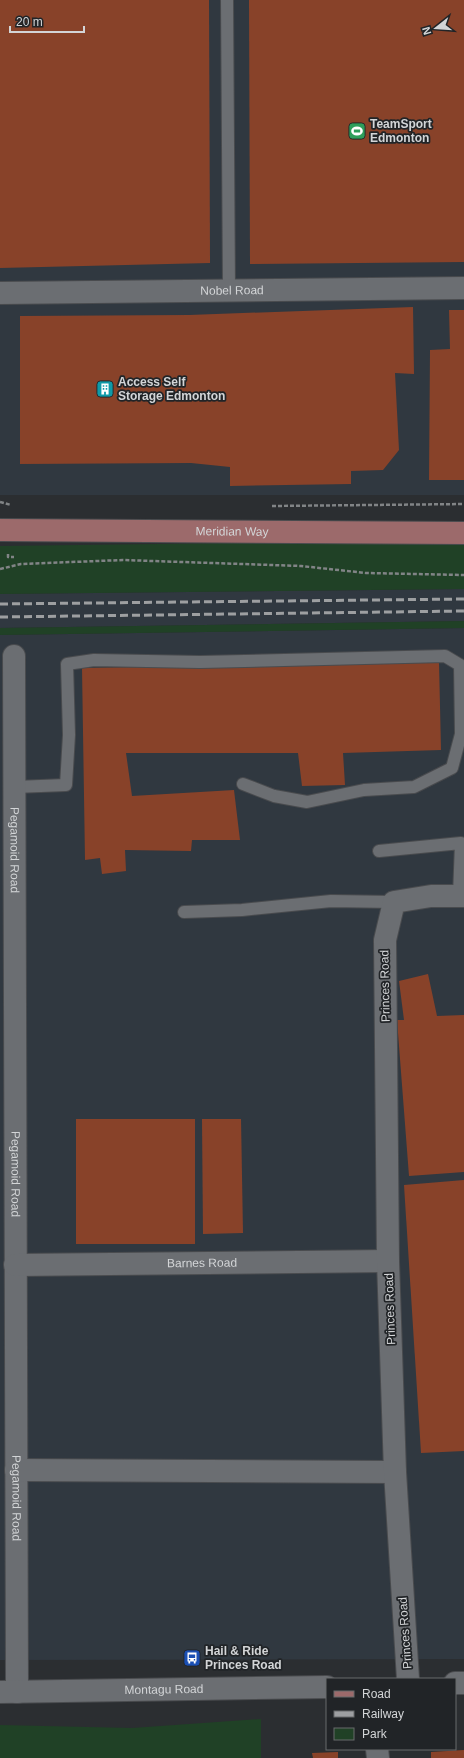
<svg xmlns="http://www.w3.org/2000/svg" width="464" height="1758" viewBox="0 0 464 1758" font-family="Helvetica,sans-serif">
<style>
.built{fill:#303840}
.green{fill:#204126}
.building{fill:#884229}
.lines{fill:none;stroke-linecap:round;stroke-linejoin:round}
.service-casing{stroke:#494b4e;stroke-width:14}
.minor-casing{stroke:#494b4e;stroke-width:24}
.secondary-casing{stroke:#494b4e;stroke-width:24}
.primary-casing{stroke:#494b4e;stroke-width:24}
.path{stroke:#818486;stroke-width:2.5;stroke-dasharray:4 2;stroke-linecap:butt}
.service{stroke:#6b6e72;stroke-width:12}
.minor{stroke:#6b6e72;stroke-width:22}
.secondary{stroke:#6b6e72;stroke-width:22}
.primary{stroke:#9c6a6b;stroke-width:22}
.rail{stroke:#9d9fa1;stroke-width:3;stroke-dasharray:8 4;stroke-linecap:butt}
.labels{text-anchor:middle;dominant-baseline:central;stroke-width:3.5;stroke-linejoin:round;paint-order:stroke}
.poi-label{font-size:12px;font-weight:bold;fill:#d3d5d7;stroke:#212427;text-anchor:start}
.street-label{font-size:12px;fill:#d3d5d7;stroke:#212427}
</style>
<rect width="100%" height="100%" fill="#2b2e31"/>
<g class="built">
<rect x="0" y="0" width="464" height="495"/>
<path d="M464 589V621L0 628V594Z"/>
<path d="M464 628V1659L0 1660V635Z"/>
</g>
<g class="green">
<path d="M464 540V589L0 594V546Z"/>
<path d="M464 621V628L0 635V628Z"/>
<path d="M261 1719V1758H0V1725L132 1728Z"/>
</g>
<g class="building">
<path d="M0 0H209L210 263 0 268Z"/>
<path d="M249 0H464V262L250 264Z"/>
<path d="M413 307 414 374 395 373 399 450 383 470 351 471V484L230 486V467L191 463 20 464V316L189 315Z"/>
<path d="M449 310H464V480H429L430 350 450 349Z"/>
<path d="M439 662 441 750 343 753 345 785 302 786 298 753H126L132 796 234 790 240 840H192L191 851 125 850 126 871 102 874 100 858 85 860 82 668Z"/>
<path d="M428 974 437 1016 464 1015V1172L409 1176 397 1020H404L399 981Z"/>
<rect x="76" y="1119" width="119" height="125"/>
<path d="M202 1119H241L243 1233 203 1234Z"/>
<path d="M464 1180V1451L421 1453 404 1185Z"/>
<path d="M464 1750V1758H431V1752Z"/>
<path d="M338 1752V1758H313L312 1753Z"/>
</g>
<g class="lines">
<g class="service-casing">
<g id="service">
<path d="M227 0 229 291"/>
<path d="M15 787 66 785 69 735 67 664 94 660 200 662 445 656 460 665 461 734 452 768 414 787 364 790 307 802 274 796 243 784"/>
<path d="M379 851 461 843 459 896"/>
<path d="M184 912 242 910 331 901 394 902"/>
</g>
</g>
<g class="minor-casing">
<g id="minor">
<path id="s1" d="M0 293 464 288"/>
<path id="s2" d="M14 656 17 1692"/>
<path id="s3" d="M15 1265 388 1261"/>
<path d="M16 1470 395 1472"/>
<path d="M408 1679 395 1472 388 1261 385 940 394 902 431 896H464"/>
<path d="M377 1749 378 1758"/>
</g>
</g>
<g class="secondary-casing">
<g id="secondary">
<path d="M455 1683H464"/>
<path id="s4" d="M0 1692 327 1687"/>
</g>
</g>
<g class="primary-casing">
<g id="primary">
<path id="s5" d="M0 530 464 533"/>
</g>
</g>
<g class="path">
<path d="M0 502 11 505"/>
<path d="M272 506 464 504"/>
<path d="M8 554V557H14"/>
<path d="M0 569 21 564 123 560 301 566 366 573 464 575"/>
</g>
<use href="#service" class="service"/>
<use href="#minor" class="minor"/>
<use href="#secondary" class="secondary"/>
<use href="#primary" class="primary"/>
<g class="rail">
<path d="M0 604 464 599"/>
<path d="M0 617 464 611"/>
</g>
</g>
<defs>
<g id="stadium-square" transform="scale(0.9)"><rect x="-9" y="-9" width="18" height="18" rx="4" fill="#2e9e5b" stroke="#212427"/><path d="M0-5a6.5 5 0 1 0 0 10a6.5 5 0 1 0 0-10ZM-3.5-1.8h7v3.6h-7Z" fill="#fff"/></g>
<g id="building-square" transform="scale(0.9)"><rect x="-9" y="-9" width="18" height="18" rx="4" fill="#0f9aa8" stroke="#212427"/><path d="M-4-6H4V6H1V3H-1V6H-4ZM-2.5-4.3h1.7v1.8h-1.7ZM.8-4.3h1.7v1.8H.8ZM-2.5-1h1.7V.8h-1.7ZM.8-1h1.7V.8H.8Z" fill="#fff"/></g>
<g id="bus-square" transform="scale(0.9)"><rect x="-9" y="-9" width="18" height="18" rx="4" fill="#1a4fb4" stroke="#212427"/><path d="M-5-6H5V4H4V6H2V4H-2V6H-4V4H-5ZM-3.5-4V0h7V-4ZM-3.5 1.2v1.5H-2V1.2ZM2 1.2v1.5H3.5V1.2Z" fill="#fff"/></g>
</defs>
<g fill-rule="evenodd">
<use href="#stadium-square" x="357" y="131"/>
<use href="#building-square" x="105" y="389"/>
<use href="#bus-square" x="192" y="1658"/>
</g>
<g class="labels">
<g class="poi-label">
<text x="370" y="124">TeamSport<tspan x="370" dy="14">Edmonton</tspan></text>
<text x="118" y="382">Access Self<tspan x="118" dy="14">Storage Edmonton</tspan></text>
<text x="205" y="1651">Hail &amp; Ride<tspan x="205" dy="14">Princes Road</tspan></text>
</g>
<g class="street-label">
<text stroke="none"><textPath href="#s1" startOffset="232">Nobel Road</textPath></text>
<text stroke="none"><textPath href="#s5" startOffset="232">Meridian Way</textPath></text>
<text stroke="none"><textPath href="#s2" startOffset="194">Pegamoid Road</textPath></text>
<text transform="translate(385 986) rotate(-91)">Princes Road</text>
<text stroke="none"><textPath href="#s2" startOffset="518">Pegamoid Road</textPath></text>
<text stroke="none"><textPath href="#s3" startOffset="187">Barnes Road</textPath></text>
<text transform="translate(390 1309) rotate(-92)">Princes Road</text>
<text stroke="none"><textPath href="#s2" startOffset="842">Pegamoid Road</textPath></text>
<text transform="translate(405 1633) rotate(-94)">Princes Road</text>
<text stroke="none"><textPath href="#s4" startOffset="164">Montagu Road</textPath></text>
</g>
</g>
<rect x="326" y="1678" width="130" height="72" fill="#212427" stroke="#686b6d"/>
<rect x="334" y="1691" width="20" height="6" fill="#9c6a6b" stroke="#686b6d"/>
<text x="362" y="1698" font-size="12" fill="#d3d5d7">Road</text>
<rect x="334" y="1711" width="20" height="6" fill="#9d9fa1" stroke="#686b6d"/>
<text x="362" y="1718" font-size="12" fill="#d3d5d7">Railway</text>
<rect x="334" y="1728" width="20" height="12" fill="#204126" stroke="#686b6d"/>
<text x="362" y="1738" font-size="12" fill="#d3d5d7">Park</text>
<g transform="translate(436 28) rotate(253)" stroke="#212427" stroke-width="3" paint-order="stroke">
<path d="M0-3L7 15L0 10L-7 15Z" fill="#d3d5d7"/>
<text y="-6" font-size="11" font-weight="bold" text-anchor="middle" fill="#d3d5d7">N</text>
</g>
<path d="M10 26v6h74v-6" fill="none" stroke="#d3d5d7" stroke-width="2"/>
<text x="16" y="26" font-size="12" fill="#d3d5d7" stroke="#212427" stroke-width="3" paint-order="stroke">20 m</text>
</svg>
